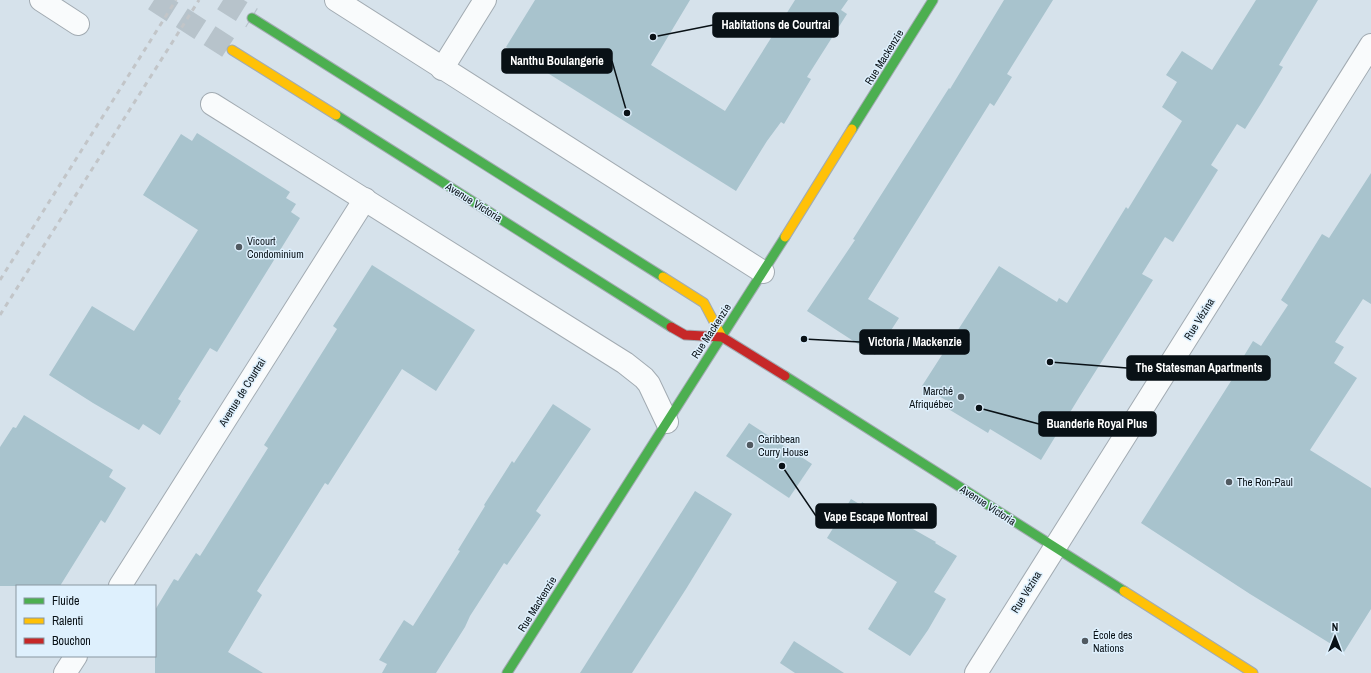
<svg xmlns="http://www.w3.org/2000/svg" width="1371" height="673" viewBox="0 0 1371 673" font-family="'Archivo Narrow',sans-serif">
<style>
.building{fill:#a8c3cd}
.lines{fill:none;stroke-linecap:round;stroke-linejoin:round}
.secondary-tunnel{stroke:#b7c3cb;stroke-width:22;stroke-dasharray:22 11;stroke-linecap:butt}
.street-casing{stroke:#a2abb2;stroke-width:24}
.fast-casing{stroke:#a2abb2;stroke-width:11}
.slow-casing{stroke:#a2abb2;stroke-width:11}
.jam-casing{stroke:#a2abb2;stroke-width:11}
.street{stroke:#f9fbfc;stroke-width:22}
.fast{stroke:#4caf50;stroke-width:9}
.slow{stroke:#ffc107;stroke-width:9}
.jam{stroke:#c62828;stroke-width:9}
.rail{stroke:#c2c5c8;stroke-width:3;stroke-dasharray:5 5;stroke-linecap:butt}
.poi-dot{fill:#515a61;stroke:#def0fd;stroke-width:1.5}
.labels{text-anchor:middle;dominant-baseline:central;stroke-width:3;stroke-linejoin:round;paint-order:stroke}
.street-label{font-size:11px;fill:#091116;stroke:#def0fd}
.poi-label{font-size:11px;fill:#091116;stroke:#def0fd;text-anchor:start}
.leader{fill:none;stroke:#091116;stroke-width:1.5}
.callout-dot{fill:#091116;stroke:#def0fd;stroke-width:1.5}
.callout{fill:#091116;stroke:#091116;stroke-width:1.5}
.callout-label{font-size:12px;text-anchor:middle;font-weight:bold;fill:#fff}
</style>
<rect width="100%" height="100%" fill="#d6e2eb"/>
<g class="building">
<path d="M535 0H690L651 65 725 111 795 0H848L841 10 847 14 807 77 811 79 784 124 781 122 767 141 736 191 506 47Z"/>
<path d="M1004 0H1053L1007 74 1012 77 994 106 990 103 868 299 899 318 875 355 807 311 855 240 853 239 949 88 950 89Z"/>
<path d="M1256 0H1318L1279 65 1283 67 1262 102 1245 129 1237 124 1211 165 1218 170 1173 242 1165 237 1142 274 1153 280 1080 396 1041 460 990 429 988 433 945 407 949 402 922 386 999 266 1057 302 1059 298 1067 303 1126 207 1128 209 1182 121 1162 107 1177 82 1166 75 1182 51 1212 70Z"/>
<path d="M197 133 290 192 286 198 296 204 291 212 300 218 217 352 210 348 178 399 181 401 160 435 143 424 139 430 93 403 49 375 92 306 134 331 198 230 143 195 181 134 192 141Z"/>
<path d="M1371 173V304L1363 299 1335 342 1344 347 1334 363 1357 378 1310 450 1371 488V609L1344 652 1250 594 1141 523 1238 370 1236 369 1253 341 1261 346 1288 305 1281 300 1322 234 1329 238Z"/>
<path d="M372 265 475 330 436 391 402 369 328 485 325 483 257 591 262 595 228 652 263 673H155V610L174 579 178 581 196 553 200 556 268 448 264 445 337 329 333 326Z"/>
<path d="M553 404 591 429 536 511 541 515 507 565 504 563 470 616 465 627 436 673H382L387 664 379 660 404 620 413 626 460 551 458 550 485 506 484 505 512 461 514 463Z"/>
<path d="M24 415 113 470 109 477 126 488 105 523 101 520 60 586H0V447L13 427 16 428Z"/>
<path d="M749 423 812 464 789 498 726 456Z"/>
<path d="M695 491 732 514 686 589 632 673H580Z"/>
<path d="M851 499 861 505 862 502 872 509 874 507 936 542 935 543 957 556 934 592 946 599 928 630 910 656 868 629 897 582 827 538Z"/>
<path d="M794 641 844 673H795L780 663Z"/>
</g>
<g class="lines">
<g class="secondary-tunnel">
<path d="M154 0 232 50"/>
<path d="M223 0 252 18"/>
</g>
<g class="street-casing">
<g id="street">
<path d="M41 0 78 24"/>
<path d="M336 0 763 272"/>
<path d="M442 69 485 0"/>
<path d="M212 104 625 363 644 378 649 384 667 422"/>
<path d="M120 586 365 199"/>
<path d="M65 673 76 656"/>
<path d="M976 673 1371 45"/>
</g>
</g>
<g class="fast-casing">
<g id="fast">
<path d="M252 18 663 277"/>
<path d="M336 115 671 327"/>
<path d="M852 129 933 0"/>
<path d="M785 376 1124 591"/>
<path d="M507 673 785 237"/>
</g>
</g>
<g class="slow-casing">
<g id="slow">
<path d="M232 50 336 115"/>
<path d="M785 237 852 129"/>
<path d="M663 277 704 303 722 337"/>
<path d="M1124 591 1253 673"/>
</g>
</g>
<g class="jam-casing">
<path id="jam" d="M671 327 685 335 722 337 785 376"/>
</g>
<use href="#street" class="street"/>
<use href="#fast" class="fast"/>
<use href="#slow" class="slow"/>
<use href="#jam" class="jam"/>
<g class="rail">
<path d="M0 280 176 0"/>
<path d="M0 315 199 0"/>
</g>
</g>
<g class="poi-dot">
<circle cx="239" cy="247" r="4"/>
<circle cx="961" cy="397" r="4"/>
<circle cx="750" cy="445" r="4"/>
<circle cx="1229" cy="482" r="4"/>
<circle cx="1085" cy="641" r="4"/>
</g>
<g class="labels">
<g class="street-label">
<text transform="translate(884 57) rotate(-58)">Rue Mackenzie</text>
<text transform="translate(474 202) rotate(32)">Avenue Victoria</text>
<text transform="translate(1199 319) rotate(-58)">Rue Vézina</text>
<text transform="translate(711 331) rotate(-57)">Rue Mackenzie</text>
<text transform="translate(242 392) rotate(-58)">Avenue de Courtrai</text>
<text transform="translate(988 505) rotate(33)">Avenue Victoria</text>
<text transform="translate(1026 592) rotate(-58)">Rue Vézina</text>
<text transform="translate(537 604) rotate(-58)">Rue Mackenzie</text>
</g>
<g class="poi-label">
<text x="247" y="241">Vicourt<tspan x="247" dy="13">Condominium</tspan></text>
<text x="953" y="391" text-anchor="end">Marché<tspan x="953" dy="13">Afriquébec</tspan></text>
<text x="758" y="439">Caribbean<tspan x="758" dy="13">Curry House</tspan></text>
<text x="1237" y="482">The Ron-Paul</text>
<text x="1093" y="635">École des<tspan x="1093" dy="13">Nations</tspan></text>
</g>
</g>
<path class="leader" d="M653 37L713 25M627 113L612 61M804 339L860 342M1050 362L1127 368M979 408L1039 424M782 466L816 516"/>
<g class="callout-dot">
<circle cx="653" cy="37" r="4"/>
<circle cx="627" cy="113" r="4"/>
<circle cx="804" cy="339" r="4"/>
<circle cx="1050" cy="362" r="4"/>
<circle cx="979" cy="408" r="4"/>
<circle cx="782" cy="466" r="4"/>
</g>
<g class="callout">
<rect x="713" y="13" width="125" height="24" rx="4"/>
<rect x="502" y="49" width="110" height="24" rx="4"/>
<rect x="860" y="330" width="109" height="24" rx="4"/>
<rect x="1127" y="356" width="143" height="24" rx="4"/>
<rect x="1039" y="412" width="117" height="24" rx="4"/>
<rect x="816" y="504" width="120" height="24" rx="4"/>
</g>
<g class="callout-label">
<text x="776" y="29">Habitations de Courtrai</text>
<text x="557" y="65">Nanthu Boulangerie</text>
<text x="915" y="346">Victoria / Mackenzie</text>
<text x="1199" y="372">The Statesman Apartments</text>
<text x="1097" y="428">Buanderie Royal Plus</text>
<text x="876" y="521">Vape Escape Montreal</text>
</g>
<rect x="16" y="585" width="140" height="72" fill="#def0fd" stroke="#8997a1"/>
<rect x="24" y="598" width="20" height="6" fill="#4caf50" stroke="#8997a1"/>
<text x="52" y="605" font-size="12" fill="#091116">Fluide</text>
<rect x="24" y="618" width="20" height="6" fill="#ffc107" stroke="#8997a1"/>
<text x="52" y="625" font-size="12" fill="#091116">Ralenti</text>
<rect x="24" y="638" width="20" height="6" fill="#c62828" stroke="#8997a1"/>
<text x="52" y="645" font-size="12" fill="#091116">Bouchon</text>
<g transform="translate(1335 637)" stroke="#def0fd" stroke-width="3" paint-order="stroke">
<path d="M0-3L7 15L0 10L-7 15Z" fill="#091116"/>
<text y="-6" font-size="11" font-weight="bold" text-anchor="middle" fill="#091116">N</text>
</g>
</svg>
